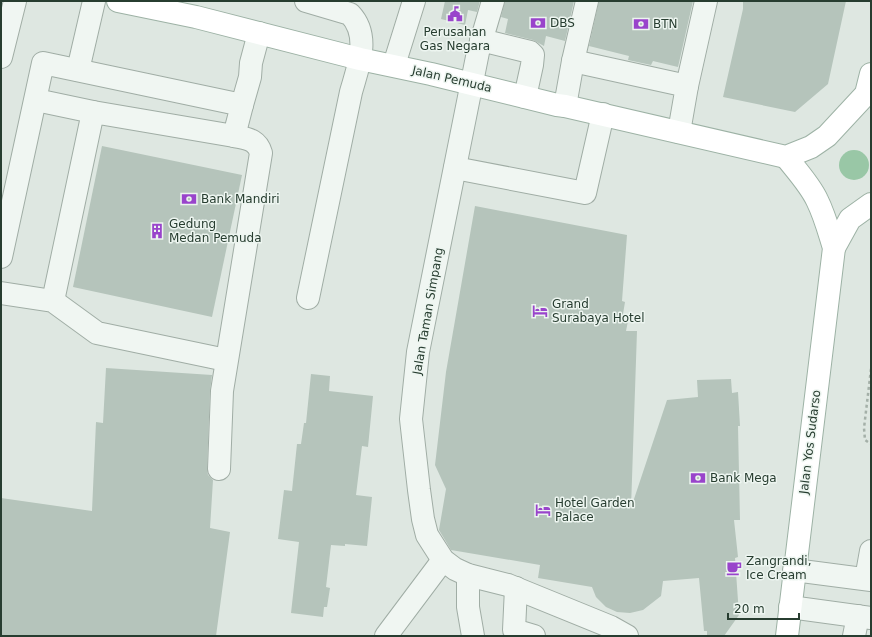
<svg xmlns="http://www.w3.org/2000/svg" width="872" height="637" viewBox="0 0 872 637" font-family="'DejaVu Sans',sans-serif">
<style>
.water{fill:#99c7a6}
.building{fill:#b5c4bb}
.lines{fill:none;stroke-linecap:round;stroke-linejoin:round}
.minor-casing{stroke:#a0ada5;stroke-width:24}
.major-casing{stroke:#9db2a5;stroke-width:24}
.path{stroke:#a4b0a8;stroke-width:2.5;stroke-dasharray:3 3;stroke-linecap:butt}
.minor{stroke:#f0f6f2;stroke-width:22}
.major{stroke:#fff;stroke-width:22}
.labels{text-anchor:middle;dominant-baseline:central;stroke-width:3;stroke-linejoin:round;paint-order:stroke}
.poi-label{font-size:12px;fill:#273d30;stroke:#edf5f0;text-anchor:start}
.street-label{font-size:12px;fill:#273d30;stroke:#edf5f0}
</style>
<rect width="100%" height="100%" fill="#dee7e1"/>
<circle class="water" cx="854" cy="165" r="15"/>
<g class="building">
<path d="M445 1H480L477 12 468 10 465 25 441 19Z"/>
<path d="M505 1H574L565 41 546 36 544 46 533 40 505 33 508 19 501 17Z"/>
<path d="M599 1H693L678 67 653 61 651 65 628 60 629 56 589 46Z"/>
<path d="M743 1H846L828 84 795 112 723 97 743 9Z"/>
<path d="M102 146 242 175 212 317 73 287Z"/>
<path d="M475 206 627 235 622 301 625 302 622 320 628 321 626 331H637L631 508 667 400 698 397 697 380 731 379 732 393 738 392 740 426H738L740 520H734L738 557 735 558 739 615 724 636H707V631H704L699 578 663 581 661 596 643 610 630 613 617 612 606 607 596 597 592 587 538 578 540 565 451 550 439 530 446 489 435 465 446 372Z"/>
<path d="M106 368 212 375 210 391 207 469 208 475 213 480 210 528 230 532 216 636H1V498L92 511 96 422 103 423Z"/>
<path d="M311 374 330 376 329 391 373 396 368 447 362 446 356 495 372 497 367 546 345 544V546L331 545 326 587 330 588 327 607H324L323 617 291 613 299 542 278 539 284 490 292 491 297 444H301L304 423H306Z"/>
</g>
<g class="lines">
<g class="minor-casing">
<g id="minor">
<path d="M306 1 350 14C371 36 358 67 351 92L308 298"/>
<path d="M493 1 478 52 418 352 411 419 419 490 423 519 427 535 434 546 443 560 455 569 468 575 508 585 611 627 627 636"/>
<path d="M481 40 530 52 533 55 532 65 525 97"/>
<path d="M1 57 15 1"/>
<path d="M573 61 687 86 679 132"/>
<path d="M394 65 414 1"/>
<path d="M78 70 94 1"/>
<path d="M687 86 706 1"/>
<path d="M36 100 93 112"/>
<path d="M242 105 250 77 251 63 259 33"/>
<path d="M565 106 573 61 587 1"/>
<path d="M455 168 585 193 603 114"/>
<path d="M1 257 43 63 242 105 234 136"/>
<path d="M1 293 53 301 97 333 226 360"/>
<path d="M53 301 93 112 234 136C247 139 257 139 261 153L222 391 219 469"/>
<path d="M794 570 871 580"/>
<path d="M468 575V607L473 636"/>
<path d="M866 579 871 551"/>
<path d="M516 588 514 630 534 636"/>
<path d="M790 607 871 618"/>
<path d="M386 636 443 560"/>
<path d="M854 636 858 616"/>
</g>
</g>
<g class="major-casing">
<g id="major">
<path d="M118 1 196 17 360 59 431 74 557 105 565 106 786 157 811 147 827 136 866 94 871 74"/>
<path d="M786 157C797 171 810 185 817 200 825 216 829 232 834 248L787 636"/>
<path d="M834 248 850 219 871 204"/>
</g>
</g>
<path class="path" d="M871 369 864 428 865 440 871 444"/>
<use href="#minor" class="minor"/>
<use href="#major" class="major"/>
</g>
<defs>
<g id="civic-bare" transform="scale(1.2)"><path d="M-.6-6.5H3V-4.5H.6V-3L4-1V1h2V6H-6V1h2V-1L-.6-3ZM-1.2 2.5V6h2.4V2.5Z" fill="#9944cb" stroke="#edf5f0" stroke-width="2.5" paint-order="stroke"/></g>
<g id="bank-bare" transform="scale(1.2)"><path d="M-6-4H6V4H-6ZM0-2.3a2.3 2.3 0 1 0 0 4.6a2.3 2.3 0 1 0 0-4.6Z" fill="#9944cb" stroke="#edf5f0" stroke-width="2.5" paint-order="stroke"/></g>
<g id="building-bare" transform="scale(1.2)"><path d="M-4-6H4V6H1V3H-1V6H-4ZM-2.5-4.3h1.7v1.8h-1.7ZM.8-4.3h1.7v1.8H.8ZM-2.5-1h1.7V.8h-1.7ZM.8-1h1.7V.8H.8Z" fill="#9944cb" stroke="#edf5f0" stroke-width="2.5" paint-order="stroke"/></g>
<g id="hotel-bare" transform="scale(1.2)"><path d="M-6-4.5h1.5V1H6V5H4.5V3h-9V5H-6ZM-4 0a1.8 1.8 0 1 1 3.6 0ZM.5 0V-2.5h3Q6-2.5 6 0Z" fill="#9944cb" stroke="#edf5f0" stroke-width="2.5" paint-order="stroke"/></g>
<g id="cafe-bare" transform="scale(1.2)"><path d="M-5.5-4.5H6V0H3Q3 3.5 0 3.5H-2.5Q-5.5 3.5-5.5 0ZM3-3.2v2h1.7v-2ZM-6 4.5H4V6H-6Z" fill="#9944cb" stroke="#edf5f0" stroke-width="2.5" paint-order="stroke"/></g>
</defs>
<g fill-rule="evenodd">
<use href="#civic-bare" x="455" y="14"/>
<use href="#bank-bare" x="538" y="23"/>
<use href="#bank-bare" x="641" y="24"/>
<use href="#bank-bare" x="189" y="199"/>
<use href="#building-bare" x="157" y="231"/>
<use href="#hotel-bare" x="540" y="311"/>
<use href="#bank-bare" x="698" y="478"/>
<use href="#hotel-bare" x="543" y="510"/>
<use href="#cafe-bare" x="734" y="568"/>
</g>
<g class="labels">
<g class="poi-label">
<text x="550" y="23">DBS</text>
<text x="653" y="24">BTN</text>
<text x="455" y="32" text-anchor="middle">Perusahan<tspan x="455" dy="14">Gas Negara</tspan></text>
<text x="201" y="199">Bank Mandiri</text>
<text x="169" y="224">Gedung<tspan x="169" dy="14">Medan Pemuda</tspan></text>
<text x="552" y="304">Grand<tspan x="552" dy="14">Surabaya Hotel</tspan></text>
<text x="710" y="478">Bank Mega</text>
<text x="555" y="503">Hotel Garden<tspan x="555" dy="14">Palace</tspan></text>
<text x="746" y="561">Zangrandi,<tspan x="746" dy="14">Ice Cream</tspan></text>
</g>
<g class="street-label">
<text transform="translate(452 79) rotate(13)">Jalan Pemuda</text>
<text transform="translate(428 311) rotate(-80)">Jalan Taman Simpang</text>
<text transform="translate(810 442) rotate(-83)">Jalan Yos Sudarso</text>
</g>
</g>
<rect width="872" height="637" fill="none" stroke="#273d30" stroke-width="4"/>
<path d="M728 613v6h71v-6" fill="none" stroke="#273d30" stroke-width="2"/>
<text x="734" y="613" font-size="12" fill="#273d30" stroke="#edf5f0" stroke-width="3" paint-order="stroke">20 m</text>
</svg>
